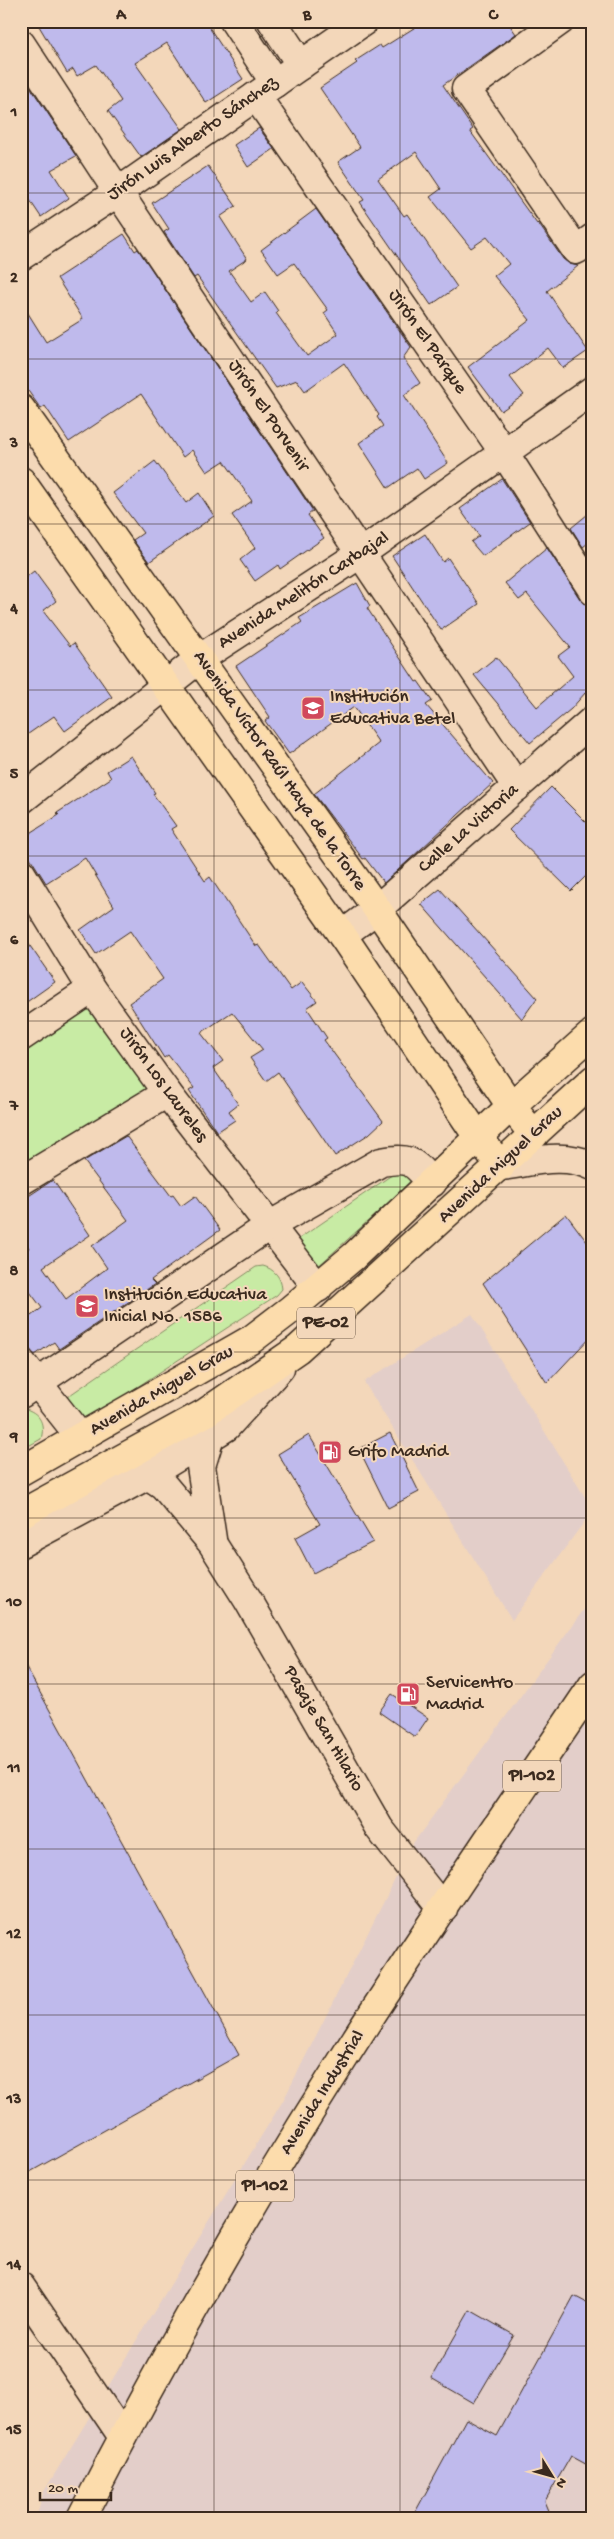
<svg xmlns="http://www.w3.org/2000/svg" width="614" height="2539" viewBox="0 0 614 2539" font-family="'Gochi Hand',sans-serif">
<style>
.built{fill:#e3cec9}
.green{fill:#c8eba4;stroke:#828a61}
.building{fill:#bfbaec;stroke:#3b2a1e}
.lines{fill:none;stroke-linecap:round;stroke-linejoin:round}
.minor-casing{stroke:#3b2a1e;stroke-width:31}
.major-casing{stroke:#3b2a1e;stroke-width:31}
.highway-casing{stroke:#3b2a1e;stroke-width:31}
.minor{stroke:#f3d7ba;stroke-width:28}
.major{stroke:#fcdcac;stroke-width:28}
.highway{stroke:#fcdcac;stroke-width:28}
.grid{fill:none;stroke:#3b2a1e;stroke-width:1;stroke-opacity:0.55}
.labels{text-anchor:middle;dominant-baseline:central;stroke-width:4;stroke-linejoin:round;paint-order:stroke}
.shield{fill:#f3d7ba;stroke:#725e4d;stroke-width:1}
.shield-label{font-size:18px;font-weight:bold;fill:#3b2a1e}
.street-label{font-size:19px;fill:#3b2a1e;stroke:#f3d7ba}
.poi-label{font-size:19px;fill:#3b2a1e;stroke:#f3d7ba;text-anchor:start}
.neatline{fill:none;stroke:#3b2a1e;stroke-width:2}
.grid-label{font-size:16px;text-anchor:middle;font-weight:bold;fill:#3b2a1e}
</style>
<rect width="100%" height="100%" fill="#f3d7ba"/>
<filter id="ink" filterUnits="userSpaceOnUse"><feTurbulence type="fractalNoise" baseFrequency=".02" numOctaves="2"/><feDisplacementMap in="SourceGraphic" scale="10" xChannelSelector="R" yChannelSelector="G"/><feConvolveMatrix kernelMatrix="1 2 1 2 8 2 1 2 1" color-interpolation-filters="sRGB"/></filter>
<g filter="url(#ink)">
<g class="built">
<path d="M472 1314 593 1510 512 1620 364 1382Z"/>
<path d="M593 1597V2518H36L43 2493 284 2099 414 1842Z"/>
</g>
<g class="green">
<path d="M87 1007 100 1009 148 1087 21 1175V1054Z"/>
<path d="M399 1170 414 1177 411 1182 315 1269 290 1245Z"/>
<path d="M263 1266C274 1269 281 1277 282 1289L277 1295 81 1424 64 1399 256 1267Z"/>
<path d="M26 1409C41 1414 45 1425 41 1439L21 1450V1412Z"/>
</g>
<g class="building">
<path d="M36 21H205L243 79 206 103 167 43 135 63 182 129 141 157 108 111 121 101 96 65 77 76 73 69 67 73Z"/>
<path d="M425 21H507L516 34 443 85 473 129 470 131 537 224 538 223 563 259 570 264 578 266 547 291 588 351 563 368 548 348 510 377 524 395 501 411 468 367 530 320 494 276 509 264 487 237 471 248 430 197 441 189 416 152 378 179 404 216 407 214 457 287 431 305 360 202 364 200 338 162 360 147 320 88 357 63 355 61 380 45 382 48Z"/>
<path d="M21 73 76 156 51 170 69 198 41 217 21 187Z"/>
<path d="M259 128 274 149 248 167 234 145Z"/>
<path d="M208 166 236 206 220 217 247 259 229 271 251 302 265 292 278 311 276 313 307 356 338 334 324 313 328 310 294 263 278 274 261 250 316 209 411 347 403 358 420 383 404 395 448 463 424 479 417 468 388 488 359 443 383 426 377 417 379 415 344 363 305 391 297 380 276 388 197 276 194 278 164 232 169 229 152 203Z"/>
<path d="M124 234 135 251 138 249 313 511 308 515 324 538 280 569 278 565 255 581 240 560 255 548 232 515 252 501 224 461 207 472 192 450 183 457 141 394 69 442 45 406 41 409 21 381V302L46 342 83 319 57 278Z"/>
<path d="M155 461 186 503 199 493 214 516 149 562 133 540 143 533 113 493Z"/>
<path d="M502 479 530 522 483 556 471 542 479 536 460 509Z"/>
<path d="M593 510V539L583 547 571 528Z"/>
<path d="M425 534 443 562 448 558 479 604 441 630 392 556Z"/>
<path d="M547 548 580 599 593 607V700L586 692 571 709 530 743 474 675 496 657 537 707 573 676 558 656 570 647 527 594 519 600 505 583Z"/>
<path d="M34 571 56 601 43 611 70 646 74 643 112 697 65 731 54 716 21 739V581Z"/>
<path d="M357 583 370 606 367 608 416 682 418 681 432 701 426 705 493 783 384 883 365 858 363 859 314 794 379 743 354 707 289 754 265 721 270 717 236 666 302 622 299 618Z"/>
<path d="M131 756 155 793 153 794 176 826 171 829 205 881 210 877 256 946 259 945 291 990 302 982 317 1001 307 1008 327 1038 324 1040 383 1121 369 1134 335 1156 278 1072 266 1081 250 1058 263 1050 232 1012 201 1033 223 1061 213 1068 238 1104 229 1111 235 1120 217 1132 189 1091 194 1088 168 1055 164 1058 129 1003 163 979 130 931 96 954 80 930 114 906 85 858 46 883 21 843V839L59 815 57 813 111 778 107 771Z"/>
<path d="M551 787 593 829V869L571 891 509 830Z"/>
<path d="M440 889 537 998 522 1019 421 904Z"/>
<path d="M21 933 55 982 21 1006Z"/>
<path d="M126 1136 171 1196 173 1195 181 1206 195 1196 220 1230 151 1280 155 1284 59 1349 54 1342 35 1355 21 1346V1323L42 1308 21 1280V1254L29 1248 21 1237V1201L53 1180 90 1235 43 1267 66 1299 107 1268 92 1246 128 1220 84 1161Z"/>
<path d="M566 1214 593 1250V1334L547 1383 483 1283Z"/>
<path d="M390 1433 419 1492 388 1508 359 1449Z"/>
<path d="M309 1435 373 1542 313 1573 295 1538 320 1524 278 1454Z"/>
<path d="M21 1658 239 2055 21 2177V1759L24 1754 21 1749Z"/>
<path d="M392 1694 428 1718 415 1737 379 1712Z"/>
<path d="M574 2296 593 2306V2468L571 2456 545 2501 552 2518H412L466 2419 497 2436Z"/>
<path d="M470 2310 514 2335 474 2403 431 2378Z"/>
</g>
<g class="lines">
<g class="minor-casing">
<g id="minor">
<path d="M234 21 275 83"/>
<path d="M272 21 301 65"/>
<path d="M560 21 466 89 576 250 593 238"/>
<path d="M21 44 118 192 517 787"/>
<path d="M256 96 505 454 593 591"/>
<path d="M21 256 118 192 364 21"/>
<path d="M21 800 199 659 360 554 593 390"/>
<path d="M21 873 92 989 167 1093 318 1288"/>
<path d="M342 935 377 909 593 720"/>
<path d="M21 1037 92 989"/>
<path d="M501 1166C532 1162 563 1152 593 1166"/>
<path d="M21 1181 167 1093"/>
<path d="M21 1362 81 1438"/>
<path d="M21 1394 269 1226 381 1162C412 1157 412 1161 432 1183"/>
<path d="M210 1437 201 1466 212 1539"/>
<path d="M148 1475 163 1485 212 1543 248 1600 379 1828 443 1909"/>
<path d="M21 1543 148 1475 210 1437 226 1427 280 1368"/>
<path d="M21 2287 123 2437"/>
</g>
</g>
<g class="major-casing">
<g id="major">
<path d="M21 409 377 909 511 1106 534 1135"/>
<path d="M21 481 342 935 478 1137 501 1166"/>
<path d="M81 2518C161 2362 248 2209 342 2061 422 1934 509 1810 593 1685"/>
</g>
</g>
<g class="highway-casing">
<g id="highway">
<path d="M21 1471 252 1339 290 1310 354 1256 511 1106 593 1033"/>
<path d="M21 1514 205 1413 298 1349 593 1080"/>
</g>
</g>
<use href="#minor" class="minor"/>
<use href="#major" class="major"/>
<use href="#highway" class="highway"/>
</g>
</g>
<path class="grid" d="M214 21V2518M400 21V2518M21 193H593M21 359H593M21 524H593M21 690H593M21 856H593M21 1021H593M21 1187H593M21 1352H593M21 1518H593M21 1684H593M21 1849H593M21 2015H593M21 2180H593M21 2346H593"/>
<defs>
<g id="school-square" transform="scale(1.25)"><rect x="-9" y="-9" width="18" height="18" rx="4" fill="#d1495b" stroke="#f3d7ba"/><path d="M0-5L7-2L0 1L-7-2ZM-4 1L0 2.5L4 1V4Q0 6-4 4Z" fill="#fff"/></g>
<g id="fuel-square" transform="scale(1.25)"><rect x="-9" y="-9" width="18" height="18" rx="4" fill="#d1495b" stroke="#f3d7ba"/><path d="M-5.5-6h7V0h2V4h1.3V-2.5L3-4.5l.8-.8L6-3V5H2.5V1h-1V6h-7ZM-4.2-4.7v3.2H.2V-4.7Z" fill="#fff"/></g>
</defs>
<g fill-rule="evenodd">
<use href="#school-square" x="313" y="708"/>
<use href="#school-square" x="87" y="1306"/>
<use href="#fuel-square" x="330" y="1452"/>
<use href="#fuel-square" x="408" y="1694"/>
</g>
<g class="labels">
<g class="shield">
<rect x="297" y="1307.5" width="58" height="31" rx="4"/>
<rect x="503" y="1760.5" width="58" height="31" rx="4"/>
<rect x="236" y="2170.5" width="58" height="31" rx="4"/>
</g>
<g class="shield-label">
<text x="326" y="1323">PE-02</text>
<text x="532" y="1776">PI-102</text>
<text x="265" y="2186">PI-102</text>
</g>
<g class="street-label">
<text transform="translate(193 139) rotate(-35)">Jirón Luis Alberto Sánchez</text>
<text transform="translate(427 342) rotate(55)">Jirón El Parque</text>
<text transform="translate(268 416) rotate(56)">Jirón El Porvenir</text>
<text transform="translate(304 591) rotate(-33)">Avenida Melitón Carbajal</text>
<text transform="translate(279 771) rotate(55)">Avenida Víctor Raúl Haya de la Torre</text>
<text transform="translate(469 829) rotate(-41)">Calle La Victoria</text>
<text transform="translate(163 1085) rotate(54)">Jirón Los Laureles</text>
<text transform="translate(501 1165) rotate(-43)">Avenida Miguel Grau</text>
<text transform="translate(162 1391) rotate(-30)">Avenida Miguel Grau</text>
<text transform="translate(323 1729) rotate(60)">Pasaje San Hilario</text>
<text transform="translate(323 2093) rotate(-58)">Avenida Industrial</text>
</g>
<g class="poi-label">
<text x="330" y="697">Institución<tspan x="330" dy="22">Educativa Betel</tspan></text>
<text x="104" y="1295">Institución Educativa<tspan x="104" dy="22">Inicial No. 1586</tspan></text>
<text x="348" y="1452">Grifo Madrid</text>
<text x="426" y="1683">Servicentro<tspan x="426" dy="22">Madrid</tspan></text>
</g>
</g>
<rect width="614" height="2539" fill="none" stroke="#f3d7ba" stroke-width="55"/>
<g transform="translate(552 2476) rotate(127)" stroke="#f3d7ba" stroke-width="4" paint-order="stroke">
<path d="M0-4L9 19L0 12L-9 19Z" fill="#3b2a1e"/>
<text y="-8" font-size="14" font-weight="bold" text-anchor="middle" fill="#3b2a1e">N</text>
</g>
<path d="M40 2492v8h71v-8" fill="none" stroke="#3b2a1e" stroke-width="2.5"/>
<text x="48" y="2492" font-size="15" fill="#3b2a1e" stroke="#f3d7ba" stroke-width="4" paint-order="stroke">20 m</text>
<rect x="28" y="28" width="558" height="2484" class="neatline"/>
<g class="grid-label">
<text x="121" y="19">A</text>
<text x="307" y="19">B</text>
<text x="493" y="19">C</text>
<text x="14" y="116">1</text>
<text x="14" y="282">2</text>
<text x="14" y="447">3</text>
<text x="14" y="613">4</text>
<text x="14" y="778">5</text>
<text x="14" y="944">6</text>
<text x="14" y="1110">7</text>
<text x="14" y="1275">8</text>
<text x="14" y="1441">9</text>
<text x="14" y="1606">10</text>
<text x="14" y="1772">11</text>
<text x="14" y="1938">12</text>
<text x="14" y="2103">13</text>
<text x="14" y="2269">14</text>
<text x="14" y="2434">15</text>
</g>
</svg>
